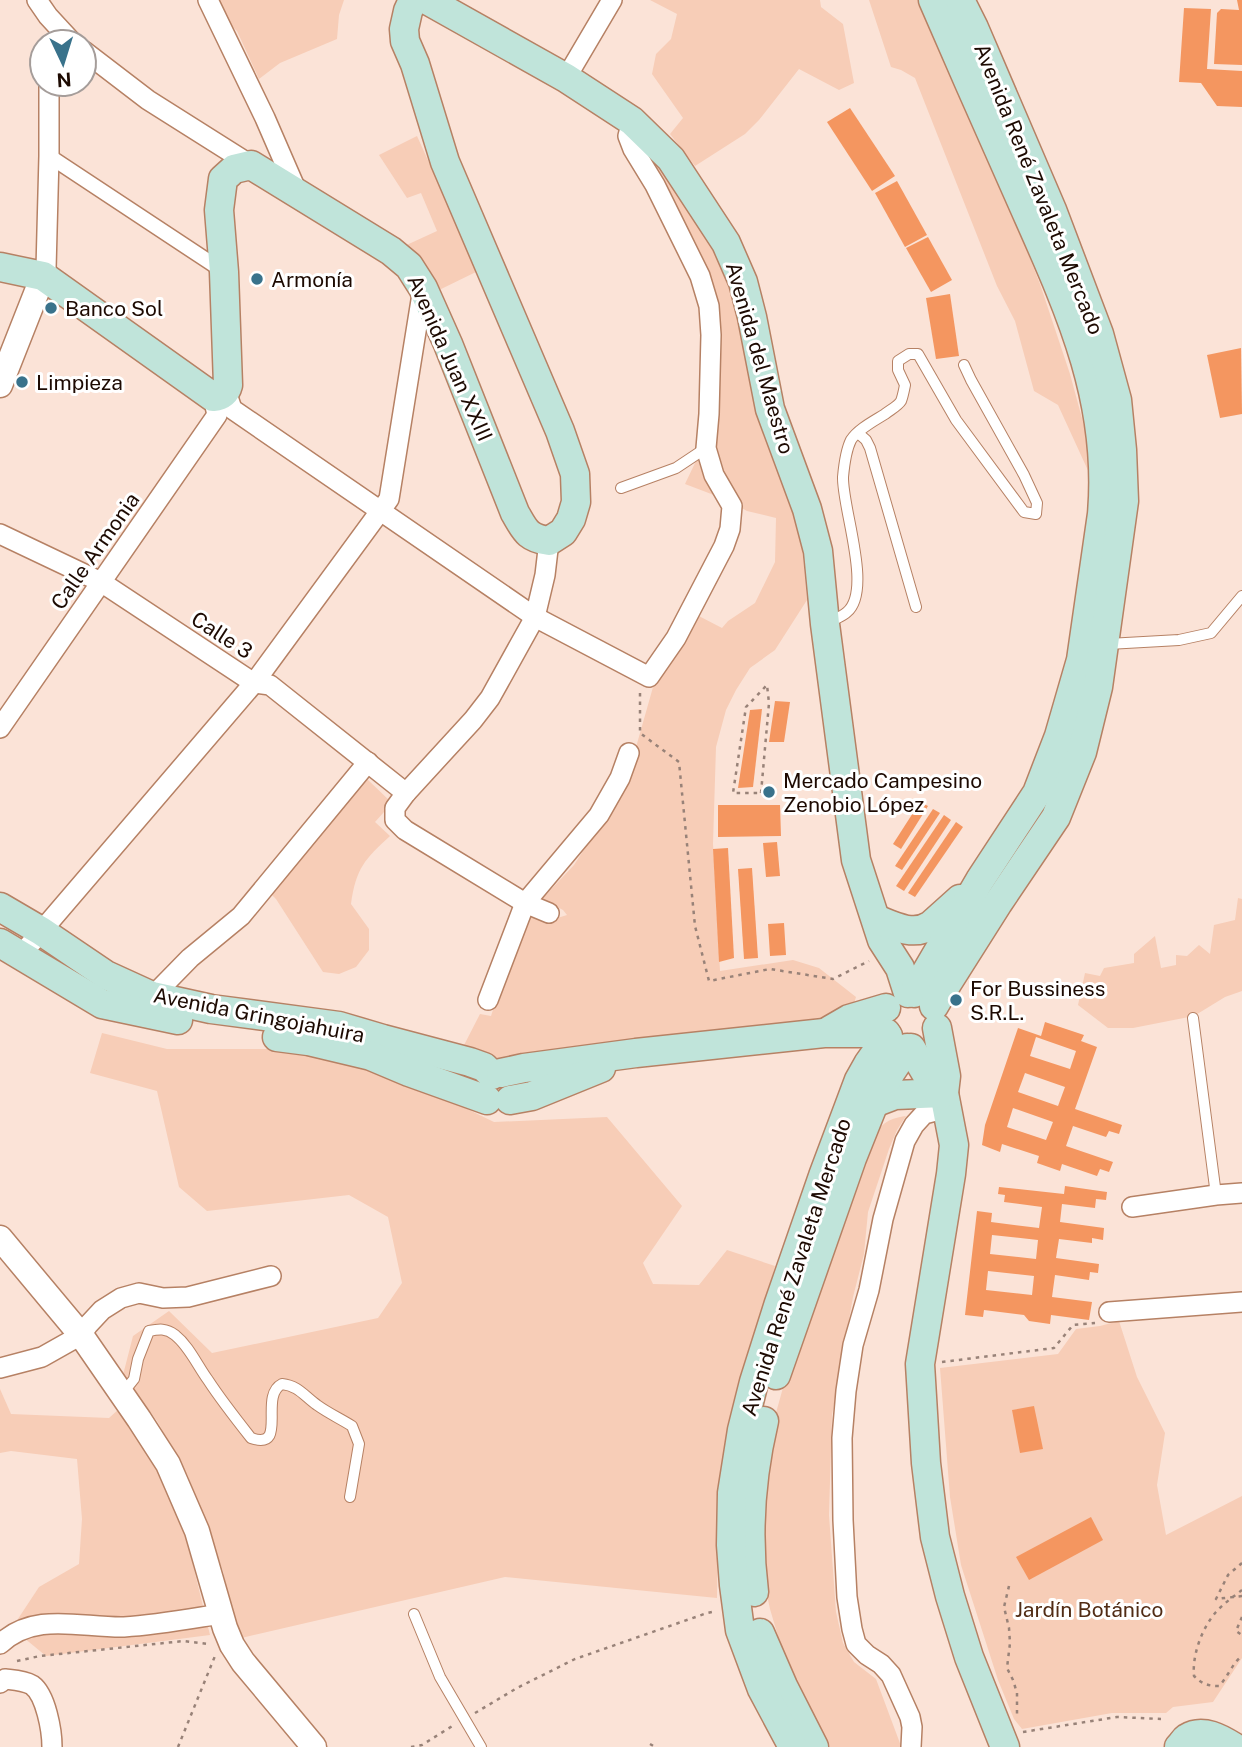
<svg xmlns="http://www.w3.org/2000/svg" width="1242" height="1747" viewBox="0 0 1242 1747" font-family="'Public Sans',sans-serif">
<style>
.green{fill:#f7cdb7}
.building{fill:#f49660;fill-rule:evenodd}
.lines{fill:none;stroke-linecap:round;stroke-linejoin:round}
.service-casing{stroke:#b68164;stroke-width:12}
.pedestrian-casing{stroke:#b68164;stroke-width:17}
.minor-casing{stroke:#b68164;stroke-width:22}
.tertiary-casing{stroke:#b68164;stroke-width:27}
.secondary-casing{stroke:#b68164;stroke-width:31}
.path{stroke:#988278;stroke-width:2.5;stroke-dasharray:3.5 5;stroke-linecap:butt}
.service{stroke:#fff;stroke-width:10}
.pedestrian{stroke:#fff;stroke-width:14}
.minor{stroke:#fff;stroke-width:19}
.tertiary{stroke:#fff;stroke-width:24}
.secondary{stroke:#c0e4da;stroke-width:28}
.poi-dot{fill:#39728b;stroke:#fff;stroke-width:2.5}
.labels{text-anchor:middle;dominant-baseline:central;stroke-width:6;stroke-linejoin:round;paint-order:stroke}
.street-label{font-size:21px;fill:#1d0a02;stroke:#fff}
.poi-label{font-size:21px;fill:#1d0a02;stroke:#fff;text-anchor:start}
.park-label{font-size:21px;fill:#512c15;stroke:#fff}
</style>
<rect width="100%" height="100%" fill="#fbe3d7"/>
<g class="green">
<path d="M216 0H344L339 15 337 39 280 63 259 79 237 31 225 20Z"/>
<path d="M650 0H820L821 7 843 24 854 83 839 90 799 69 759 120 745 134 695 166 670 134 683 118 652 74 656 54 671 39 677 14Z"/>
<path d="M869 0H921L989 154 1040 284 1070 374 1086 433 1091 477 1058 405 1034 391 1015 321 997 286 915 78 901 70 891 67Z"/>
<path d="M417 136 478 271 435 292 400 248 437 231 421 193 407 198 379 155Z"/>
<path d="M639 141 667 172 704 224 727 275 801 536 807 600 775 650 750 668 736 690 726 710 716 747 713 844 720 971 793 960 819 968 856 997 852 1010 835 1020 514 1064 462 1049 480 1014 491 1016 511 954 529 913 551 920 567 915 563 910 542 899 574 865 613 805 629 772 657 673 695 614 722 628 728 621 755 603 775 562 776 518 747 511 727 500 685 484 695 463 710 443 717 329Z"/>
<path d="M367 779 392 803 375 822 390 836C365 859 356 868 351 904L369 929V950L356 967 339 974 323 972 276 899 269 892 345 798Z"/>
<path d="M1238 898 1242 899V991L1225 997 1194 1016 1133 1028H1108L1078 1005 1085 973 1100 976 1104 968 1134 963V954L1155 936 1161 968 1176 965V955L1187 956 1199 945 1210 954 1214 925 1235 920Z"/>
<path d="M102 1033 167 1049H277L395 1074 494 1122 607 1117 682 1206 643 1263 653 1284 699 1285 727 1250 775 1266 726 1449 718 1519 717 1598 505 1577 237 1639 223 1571 188 1476 157 1421 123 1375 133 1336 169 1311 212 1353 378 1318 402 1283 388 1217 349 1195 207 1211 179 1187 157 1091 90 1073Z"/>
<path d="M906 1116 897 1130 889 1149 868 1212 864 1254 853 1297 832 1415 829 1515 836 1612 843 1643 854 1662 876 1679 901 1746V1747H830L798 1687 780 1643 770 1609 762 1571 761 1512 772 1427 793 1352 872 1141C881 1124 886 1119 906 1116Z"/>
<path d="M1119 1321 1137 1377 1165 1433 1157 1485 1166 1535 1242 1496V1658L1213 1702 1173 1707 1166 1713H1112L1022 1729 1014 1719 998 1680 961 1565 950 1497 940 1368 1058 1354 1076 1329 1100 1326Z"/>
<path d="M0 1389 11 1414 109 1418 119 1409 152 1460 183 1524 210 1635 46 1656 12 1628 39 1587 79 1564 82 1519 77 1459 11 1451 0 1453Z"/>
</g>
<g class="building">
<path d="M1237 0H1242V65L1214 64 1217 13 1221 9 1239 10Z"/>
<path d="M1184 8 1211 9 1207 69 1242 71V107L1217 106 1201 83 1179 82Z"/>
<path d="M850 108 895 176 872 191 827 122Z"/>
<path d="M897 181 927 235 905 247 875 193Z"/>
<path d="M928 237 952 280 931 292 906 248Z"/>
<path d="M950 294 959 356 936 359 926 298Z"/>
<path d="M1241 348 1242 414 1220 418 1207 355Z"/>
<path d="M775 701 790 702 784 742H769Z"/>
<path d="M762 709 753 787 738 788 750 710Z"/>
<path d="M920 802 928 806 901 849 893 844Z"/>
<path d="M718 805H780L781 836 718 837Z"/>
<path d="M933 809 940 813 902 870 895 866Z"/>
<path d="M944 815 951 820 904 891 896 886Z"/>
<path d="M956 822 963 827 915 897 908 893Z"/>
<path d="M777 842 780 876 766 877 763 843Z"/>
<path d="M728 848 734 958 719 962 713 849Z"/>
<path d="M752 868 758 958 744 959 738 869Z"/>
<path d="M784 923 786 955 770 956 768 924Z"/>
<path d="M1045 1022 1084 1035 1081 1041 1097 1047 1075 1109 1122 1125 1119 1134 1109 1131 1106 1137 1073 1126 1066 1146 1113 1162 1109 1172 1100 1169 1097 1176 1062 1164 1060 1171 1037 1163 1039 1156 1002 1144 1000 1152 982 1145 985 1125 1018 1028 1041 1036ZM1036 1037 1076 1051 1070 1069 1030 1056ZM1025 1073 1065 1087 1058 1106 1018 1092ZM1013 1108 1053 1122 1046 1140 1007 1127Z"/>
<path d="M1065 1186 1107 1192 1106 1200 1096 1199 1095 1208 1062 1204 1060 1222 1104 1228 1103 1240 1092 1238V1243L1059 1239 1056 1258 1099 1264 1098 1273 1090 1272 1089 1280 1055 1275 1052 1297 1092 1302 1089 1320 1051 1315 1050 1324 1029 1321 1024 1315 984 1310 983 1317 965 1315 977 1211 992 1213 991 1222 1039 1228 1042 1207 1004 1202 1005 1195 998 1194 999 1187 1064 1194ZM992 1235 1038 1240 1036 1259 990 1254ZM988 1271 1034 1276 1032 1295 986 1290Z"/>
<path d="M1034 1406 1043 1449 1020 1453 1012 1410Z"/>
<path d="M1091 1517 1103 1540 1029 1580 1016 1557Z"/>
</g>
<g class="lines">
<g class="service-casing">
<g id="service">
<path d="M858 433 866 440 870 448 916 607"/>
<path d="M621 488 676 468 706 448"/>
<path d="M829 622C834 619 842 617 847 612 873 590 842 508 843 477 844 466 846 450 851 440 858 429 874 421 885 414 890 410 898 406 901 401 903 396 904 390 905 385L898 370V361L909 354H918L956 420 1024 512 1036 514 1037 503 1024 475 971 380 964 365"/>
<path d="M1108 644 1179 640 1211 633 1242 596"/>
<path d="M1193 1018 1216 1195"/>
<path d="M122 1394 134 1379 138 1359 149 1331C159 1329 166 1328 175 1335 189 1346 197 1365 208 1380 221 1400 236 1419 251 1438 289 1451 258 1396 282 1384 299 1386 304 1396 317 1405 328 1413 341 1419 352 1426L359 1444 350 1497"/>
<path d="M414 1614 440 1677 481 1747"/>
</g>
</g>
<g class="pedestrian-casing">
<path id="pedestrian" d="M49 156 223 271"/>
</g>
<g class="minor-casing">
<g id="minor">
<path d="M37 0 48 16 72 42"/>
<path d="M208 0 265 118 298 194"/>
<path d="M84 51 148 100 251 165"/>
<path d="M566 78 612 0"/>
<path d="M43 276 46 269 49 156V84"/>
<path d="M226 391 232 409 535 617 649 677 676 638 724 546 730 529 732 506 714 475 706 448 709 414 711 335 709 306 700 276 655 185 633 149 628 136 632 121"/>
<path d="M0 534 101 582 254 683 270 685 406 793"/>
<path d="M549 541 545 575 535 617 490 698 473 720 406 793 395 808V820L405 830 525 903 549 913"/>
<path d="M0 728 217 415 213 397"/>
<path d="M21 955 254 683 389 499 423 288"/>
<path d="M488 1000 525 903 599 815 620 778 629 753"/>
<path d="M146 1003 190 958 241 916 368 762"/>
<path d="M1132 1207 1216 1195 1242 1193"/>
<path d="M1109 1312 1242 1302"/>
<path d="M0 1368 42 1357 81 1335 88 1325 102 1310 121 1298 139 1293 163 1298 188 1297 271 1276"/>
<path d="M0 1644C35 1611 81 1628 124 1627 157 1625 189 1619 221 1614"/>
<path d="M0 1683 5 1679C14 1680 23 1680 32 1685 46 1695 52 1731 52 1747"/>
<path d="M911 1747 912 1727 910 1717 891 1675 881 1664 867 1655 856 1644 852 1629 847 1597 843 1520 842 1438 846 1391 853 1345 869 1290 883 1219 905 1141 914 1125 924 1114 947 1108"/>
</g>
</g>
<g class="tertiary-casing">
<g id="tertiary">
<path d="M0 385 43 276"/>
<path d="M0 1238 81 1335 139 1419 168 1464 197 1531 225 1628 232 1645 243 1662 314 1747"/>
</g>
</g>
<g class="secondary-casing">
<g id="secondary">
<path d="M427 0 566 78 632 121 671 159 726 243 743 282 752 317 770 409 807 509 818 551 825 624 856 860 882 940 900 968 908 993"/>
<path d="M0 267 43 276 213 397C222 396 226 393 228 385L224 272 219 210 223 179 234 169 251 165 391 251 409 266 423 288 448 344 515 513C525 530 527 538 549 541L563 532 571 519 576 502 575 474 560 431 445 162 415 64 405 41 404 29 408 11 413 0"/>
<path d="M0 907 41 931 106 975 152 996 211 1009 339 1026 383 1039 470 1062 484 1067 492 1075"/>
<path d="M876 919C893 926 914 937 931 925L960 899"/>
<path d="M0 943 102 1004 178 1020"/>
<path d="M914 993 980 880 1037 793 1059 736 1081 660 1102 514C1112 397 1067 304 1021 200 991 133 962 67 933 0"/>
<path d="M934 1006 948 982 998 903 1056 817 1082 752 1098 687 1124 501 1122 450 1117 400 1099 334 1052 210 974 28 960 0"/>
<path d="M937 1028 946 1076 944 1093 954 1145 951 1174 920 1364 926 1463 935 1537 950 1596 969 1657 1005 1747"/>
<path d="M830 1030 849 1019 886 1008"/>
<path d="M277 1037 308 1041 371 1056 409 1072 487 1100"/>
<path d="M911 1048 930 1080 944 1093"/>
<path d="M501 1073 524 1068 636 1053 824 1033H886"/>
<path d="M510 1100 532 1096 601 1068"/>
<path d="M874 1103 895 1095 944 1093"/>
<path d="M776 1375 852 1158 874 1103 891 1072 907 1048"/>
<path d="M754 1592C747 1536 751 1476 764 1421"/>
<path d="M760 1633 783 1686 814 1747"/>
<path d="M793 1747 762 1689 740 1630 734 1585 731 1545 732 1493 742 1430 754 1382 779 1303 823 1176 859 1080 868 1064 888 1036"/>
<path d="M1179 1747C1182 1744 1184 1740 1187 1738 1203 1728 1221 1739 1234 1747"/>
</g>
</g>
<g class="path">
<path d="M640 693V733L679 762 695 926 709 981 770 969 833 979 869 961"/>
<path d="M761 793 769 703 767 685 746 707 733 793H779"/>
<path d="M942 1362 1054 1348 1073 1325 1095 1323"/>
<path d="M1242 1563 1228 1575 1216 1599 1242 1596"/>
<path d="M1009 1586 1004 1607 1009 1628 1010 1643 1007 1668 1013 1680 1017 1693V1714"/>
<path d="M1242 1590C1233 1597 1223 1604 1216 1612 1202 1628 1192 1655 1194 1676 1202 1684 1208 1686 1219 1686 1228 1677 1233 1662 1242 1656"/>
<path d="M1242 1617 1236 1631 1242 1635"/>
<path d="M17 1661 40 1656 184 1641 208 1644"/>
<path d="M475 1713 517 1688 575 1659 707 1613 716 1611"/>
<path d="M1023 1732 1117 1717 1161 1719"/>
<path d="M650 1744 655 1747"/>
<path d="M178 1747 215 1656"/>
<path d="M411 1747 422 1745 454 1725"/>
</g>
<use href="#service" class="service"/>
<use href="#pedestrian" class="pedestrian"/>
<use href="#minor" class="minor"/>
<use href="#tertiary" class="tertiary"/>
<use href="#secondary" class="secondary"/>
</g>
<g class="poi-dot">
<circle cx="257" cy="279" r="7"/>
<circle cx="51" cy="308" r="7"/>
<circle cx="22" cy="382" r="7"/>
<circle cx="769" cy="792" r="7"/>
<circle cx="956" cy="1000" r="7"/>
</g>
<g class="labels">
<g class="street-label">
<text transform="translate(1039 189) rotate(68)">Avenida René Zavaleta Mercado</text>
<text transform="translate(450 358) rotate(66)">Avenida Juan XXIII</text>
<text transform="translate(760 358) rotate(74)">Avenida del Maestro</text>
<text transform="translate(95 551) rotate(-55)">Calle Armonia</text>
<text transform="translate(222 635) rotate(33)">Calle 3</text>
<text transform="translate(259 1015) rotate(11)">Avenida Gringojahuira</text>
<text transform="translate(796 1267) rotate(-72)">Avenida René Zavaleta Mercado</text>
</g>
<g class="poi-label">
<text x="271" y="279">Armonía</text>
<text x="65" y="308">Banco Sol</text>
<text x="36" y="382">Limpieza</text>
<text x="783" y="780">Mercado Campesino<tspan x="783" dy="24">Zenobio López</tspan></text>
<text x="970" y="988">For Bussiness<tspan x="970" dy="24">S.R.L.</tspan></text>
</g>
<g class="park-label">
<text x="1089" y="1609">Jardín Botánico</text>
</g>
</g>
<g transform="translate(63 63) rotate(176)"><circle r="33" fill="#ffffff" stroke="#a59d9a" stroke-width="2"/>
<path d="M0-5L12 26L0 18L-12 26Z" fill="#39728b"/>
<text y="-10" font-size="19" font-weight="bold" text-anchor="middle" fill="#1d0a02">N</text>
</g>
</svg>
